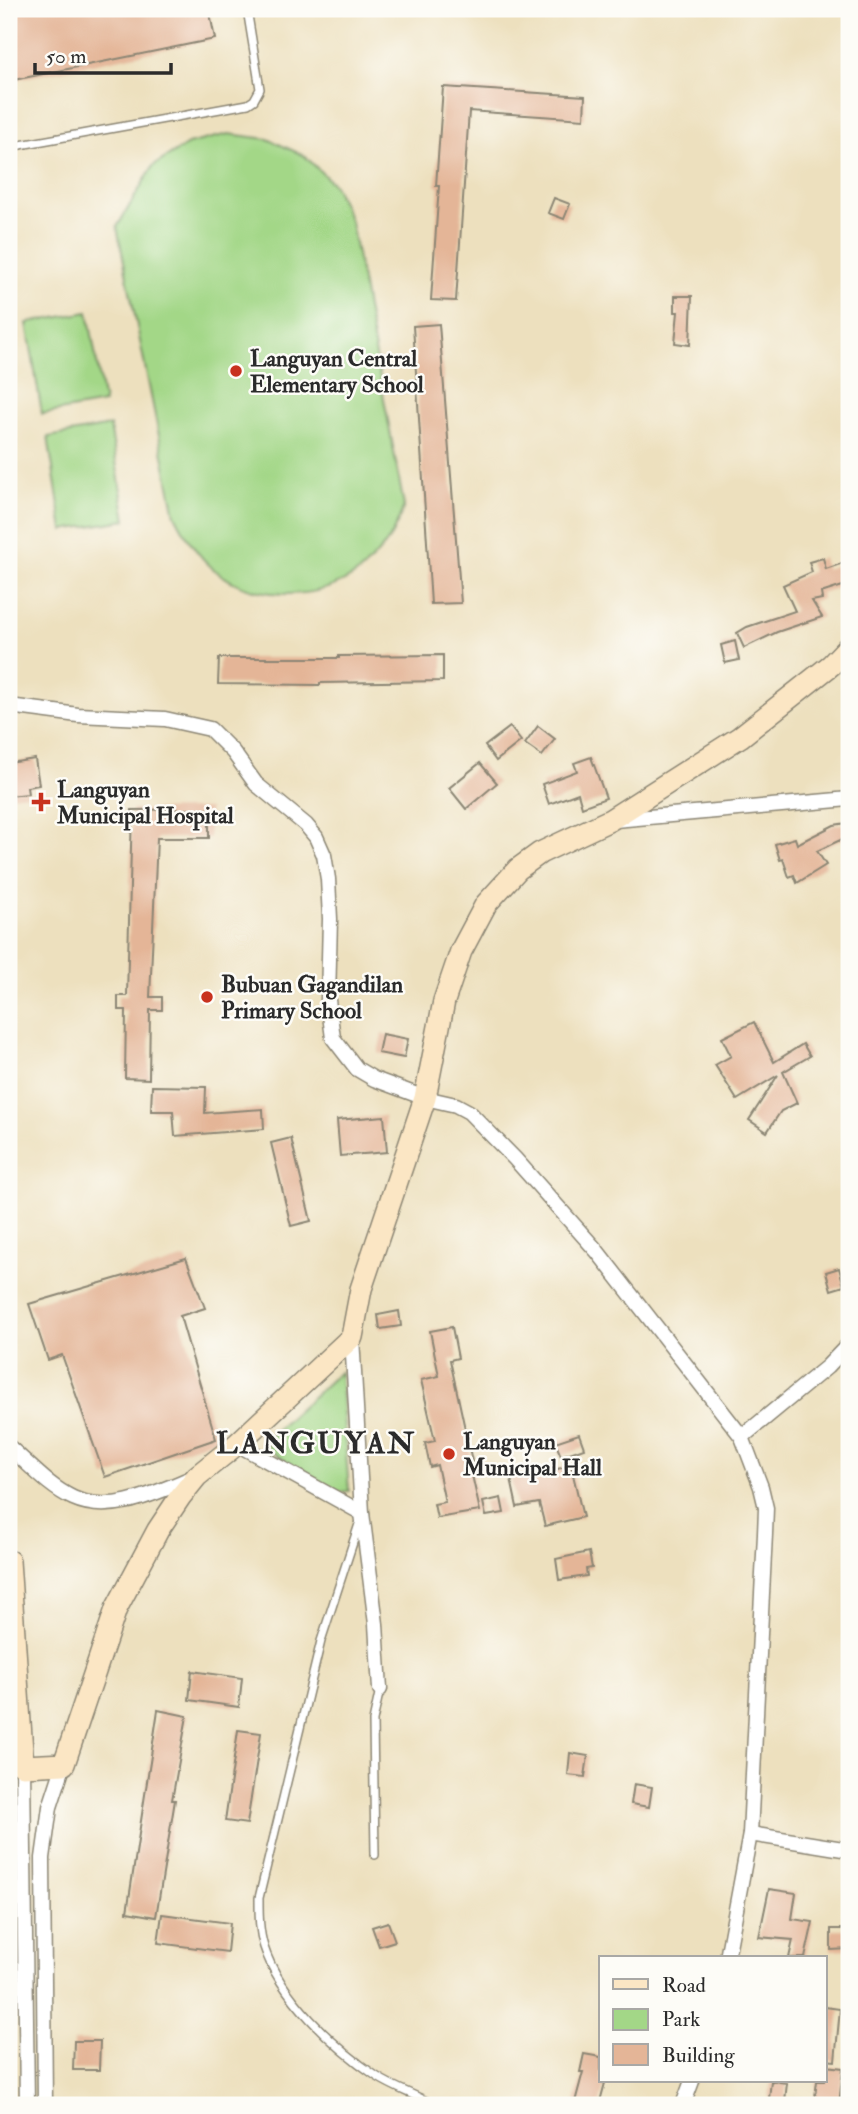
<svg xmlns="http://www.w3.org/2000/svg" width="858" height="2114" viewBox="0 0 858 2114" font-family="'IM FELL Double Pica',serif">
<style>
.green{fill:#a3d787;stroke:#678159;stroke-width:2}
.building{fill:#e4b597}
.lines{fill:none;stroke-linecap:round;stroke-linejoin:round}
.lane-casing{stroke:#8c8674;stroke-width:10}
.street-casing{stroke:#8c8674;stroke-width:17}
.secondary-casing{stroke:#8c8674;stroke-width:24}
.lane{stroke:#fff;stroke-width:7}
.street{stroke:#fff;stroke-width:14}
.secondary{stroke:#fbe6c4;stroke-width:21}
.poi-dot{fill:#c8321e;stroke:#fdfcf7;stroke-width:2.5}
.labels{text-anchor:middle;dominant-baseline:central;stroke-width:5;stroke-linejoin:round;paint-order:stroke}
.poi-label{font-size:23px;font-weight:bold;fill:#2b2b2b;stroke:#fdfcf7;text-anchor:start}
.district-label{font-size:30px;font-weight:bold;letter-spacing:2px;fill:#2b2b2b;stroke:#fdfcf7}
</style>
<rect width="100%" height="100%" fill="#fdfcf7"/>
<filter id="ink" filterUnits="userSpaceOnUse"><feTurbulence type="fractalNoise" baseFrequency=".0143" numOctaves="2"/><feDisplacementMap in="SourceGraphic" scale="14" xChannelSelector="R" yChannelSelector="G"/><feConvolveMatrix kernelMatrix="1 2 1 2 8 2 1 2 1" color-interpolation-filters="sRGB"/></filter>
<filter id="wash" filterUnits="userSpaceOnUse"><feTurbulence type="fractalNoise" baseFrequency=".00686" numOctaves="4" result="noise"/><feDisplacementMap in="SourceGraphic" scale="28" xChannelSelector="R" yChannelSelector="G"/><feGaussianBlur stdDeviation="1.57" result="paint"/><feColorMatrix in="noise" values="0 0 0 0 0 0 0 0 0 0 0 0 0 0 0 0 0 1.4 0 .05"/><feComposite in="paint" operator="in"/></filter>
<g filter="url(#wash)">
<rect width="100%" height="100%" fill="#ede0be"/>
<g class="green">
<path d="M228 134 268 139 305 156 334 185 351 222 404 506C399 518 394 534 385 545 378 553 368 565 359 572 319 601 255 602 216 571 197 556 186 536 175 515L117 227 153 166 188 144Z"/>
<path d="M88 312 104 403 42 414 27 323Z"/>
<path d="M110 426 126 520 63 530 48 437Z"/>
<path d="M340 1372 349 1491 333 1493 267 1448 269 1437Z"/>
</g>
<g id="blocks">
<g class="building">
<path d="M9 9H209L215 39 9 81Z"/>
<path d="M443 87 585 96 584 119 469 111 456 301 431 300 439 186H436Z"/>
<path d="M554 198 570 204 564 219 548 213Z"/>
<path d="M675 296H692L690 345 675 343 678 312H675Z"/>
<path d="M439 324 461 603 431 604 413 326Z"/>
<path d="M823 558 826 569 849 561V584L821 593 822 599 812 601 822 617 777 632 744 648 737 633 747 627 795 611 783 585 812 572 809 562Z"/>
<path d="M735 641 739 660 725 663 721 645Z"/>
<path d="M443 655V681L320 683V685L218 684 219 658H339V656Z"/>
<path d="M538 726 555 739 542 756 525 744Z"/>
<path d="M510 727 521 741 496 761 485 746Z"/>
<path d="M591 757 606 798 582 807 578 793 549 804 542 784 577 771 574 763Z"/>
<path d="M35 759 39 785 27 787 28 794 9 796V763Z"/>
<path d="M480 763 497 783 466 809 449 788Z"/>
<path d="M209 809V838H157L150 997H162V1010H150L149 1079 125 1078 126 1010H118V996H127L132 810Z"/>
<path d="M847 823 849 836 817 851 826 865 797 883 794 875 789 877 783 859 780 860 775 844 795 838 797 844 834 825Z"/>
<path d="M754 1022 774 1062 803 1044 810 1056 783 1072 797 1103 781 1111 767 1132 749 1120 778 1075 737 1100 715 1065 731 1056 722 1038Z"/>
<path d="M382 1034 408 1039 404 1058 378 1053Z"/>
<path d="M152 1086 206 1087 205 1113 263 1109 264 1129 175 1136 173 1111H151Z"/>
<path d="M384 1116 387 1152 340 1156 337 1120Z"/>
<path d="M291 1138 311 1221 291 1226 271 1143Z"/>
<path d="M186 1258 205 1308 180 1316 216 1439 105 1477 62 1355 48 1360 29 1304Z"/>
<path d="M839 1268 844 1286 831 1290 826 1272Z"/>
<path d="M399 1311 401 1326 380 1329 378 1315Z"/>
<path d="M452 1327 458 1358 450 1360 475 1475H472L480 1511 437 1518 434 1504 445 1502 437 1465 430 1467 425 1443 435 1441 421 1380 439 1376 430 1331Z"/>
<path d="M579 1434 584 1448 561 1456 555 1442Z"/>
<path d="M571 1466 583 1517 545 1526 539 1503 517 1507 511 1479Z"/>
<path d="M501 1498 504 1513 486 1516 483 1502Z"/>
<path d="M589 1552 592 1568 586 1569 587 1576 559 1580 556 1559Z"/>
<path d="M192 1671 242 1678 239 1707 189 1700Z"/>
<path d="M158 1710 187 1716 172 1800H175L156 1917 127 1912Z"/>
<path d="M238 1730 261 1733 247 1824 225 1821Z"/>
<path d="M570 1753 588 1756 585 1777 568 1775Z"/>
<path d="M634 1784 652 1787 649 1807 631 1804Z"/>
<path d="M769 1889 796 1893 792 1919 813 1922 805 1958H789L793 1940 759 1937Z"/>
<path d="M162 1914 230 1923 227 1952 158 1943Z"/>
<path d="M388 1922 395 1941 379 1946 372 1927Z"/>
<path d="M831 1929H849V1949L831 1950Z"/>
<path d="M825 2007 840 2009 835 2061 825 2060Z"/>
<path d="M74 2041H100L99 2070H73Z"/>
<path d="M584 2054 601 2057V2082L605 2083 599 2105 575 2102 583 2072H580Z"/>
<path d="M825 2066 843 2068 839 2105H814L817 2081H825Z"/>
<path d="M771 2081 787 2083 785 2101 769 2099Z"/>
</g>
</g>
</g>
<g filter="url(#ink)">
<use href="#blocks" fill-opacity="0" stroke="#8c8674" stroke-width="2"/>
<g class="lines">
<g class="lane-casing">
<g id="lane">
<path d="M9 147 248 104 254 100 260 89 247 9"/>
<path d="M359 1524 321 1641 259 1898C259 1915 259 1931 264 1947 280 1997 334 2047 376 2076 394 2088 416 2095 434 2105"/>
<path d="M375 1855 373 1721 380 1689"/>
</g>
</g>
<g class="street-casing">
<g id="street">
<path d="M9 706 78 715 165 719 210 729 233 752 256 784 306 825 316 837 324 855 328 879 330 919 328 1000 333 1038 357 1069 374 1079 425 1098 456 1105 469 1112 515 1159 597 1251 742 1437 761 1487 766 1508 765 1534 750 1834 727 1958"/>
<path d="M615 820 849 799"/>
<path d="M352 1337 362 1513 376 1624 380 1689"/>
<path d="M742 1437 827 1367 849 1344"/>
<path d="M237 1444 362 1513"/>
<path d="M9 1447C29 1464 49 1487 73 1498 112 1516 159 1491 194 1477"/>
<path d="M9 1764 23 1766 27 2105"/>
<path d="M750 1834 849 1850"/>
<path d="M45 2105 43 1858 50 1807 64 1764"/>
<path d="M683 2105 692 2081"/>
</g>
</g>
<g class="secondary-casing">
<path id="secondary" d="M9 1561 23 1766 64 1764 116 1609 158 1530 180 1497 197 1476 237 1444 352 1337 361 1289 425 1098 444 1001 461 951 486 904 518 869 540 853 610 820 740 737 831 665 849 646"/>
</g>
<use href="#lane" class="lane"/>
<use href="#street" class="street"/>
<use href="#secondary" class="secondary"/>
</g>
</g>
<g class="poi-dot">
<circle cx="236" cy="371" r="7"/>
<path d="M37.5 791.5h7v7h7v7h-7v7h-7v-7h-7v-7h7z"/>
<circle cx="207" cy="997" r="7"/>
<circle cx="449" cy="1454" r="7"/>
</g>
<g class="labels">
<g class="poi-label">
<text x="250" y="358">Languyan Central<tspan x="250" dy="26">Elementary School</tspan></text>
<text x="57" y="789">Languyan<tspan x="57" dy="26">Municipal Hospital</tspan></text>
<text x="221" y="984">Bubuan Gagandilan<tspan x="221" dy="26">Primary School</tspan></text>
<text x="463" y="1441">Languyan<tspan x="463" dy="26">Municipal Hall</tspan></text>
</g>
<g class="district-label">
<text x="316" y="1443">LANGUYAN</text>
</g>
</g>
<rect width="858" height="2114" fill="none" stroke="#fdfcf7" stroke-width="35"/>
<rect x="599" y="1956" width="228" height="126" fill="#fdfcf7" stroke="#a9a8a5" stroke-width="2"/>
<rect x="613" y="1979" width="35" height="10" fill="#fbe6c4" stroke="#a9a8a5" stroke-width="2"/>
<text x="662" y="1992" font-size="21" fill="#2b2b2b">Road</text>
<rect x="613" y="2009" width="35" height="21" fill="#a3d787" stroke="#a9a8a5" stroke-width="2"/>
<text x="662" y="2026" font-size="21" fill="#2b2b2b">Park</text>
<rect x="613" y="2044" width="35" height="21" fill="#e4b597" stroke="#a9a8a5" stroke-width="2"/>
<text x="662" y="2062" font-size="21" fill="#2b2b2b">Building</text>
<path d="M35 63v10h136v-10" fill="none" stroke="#2b2b2b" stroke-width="3.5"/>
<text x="46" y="63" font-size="21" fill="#2b2b2b" stroke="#fdfcf7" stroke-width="5" paint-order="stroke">50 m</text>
</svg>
